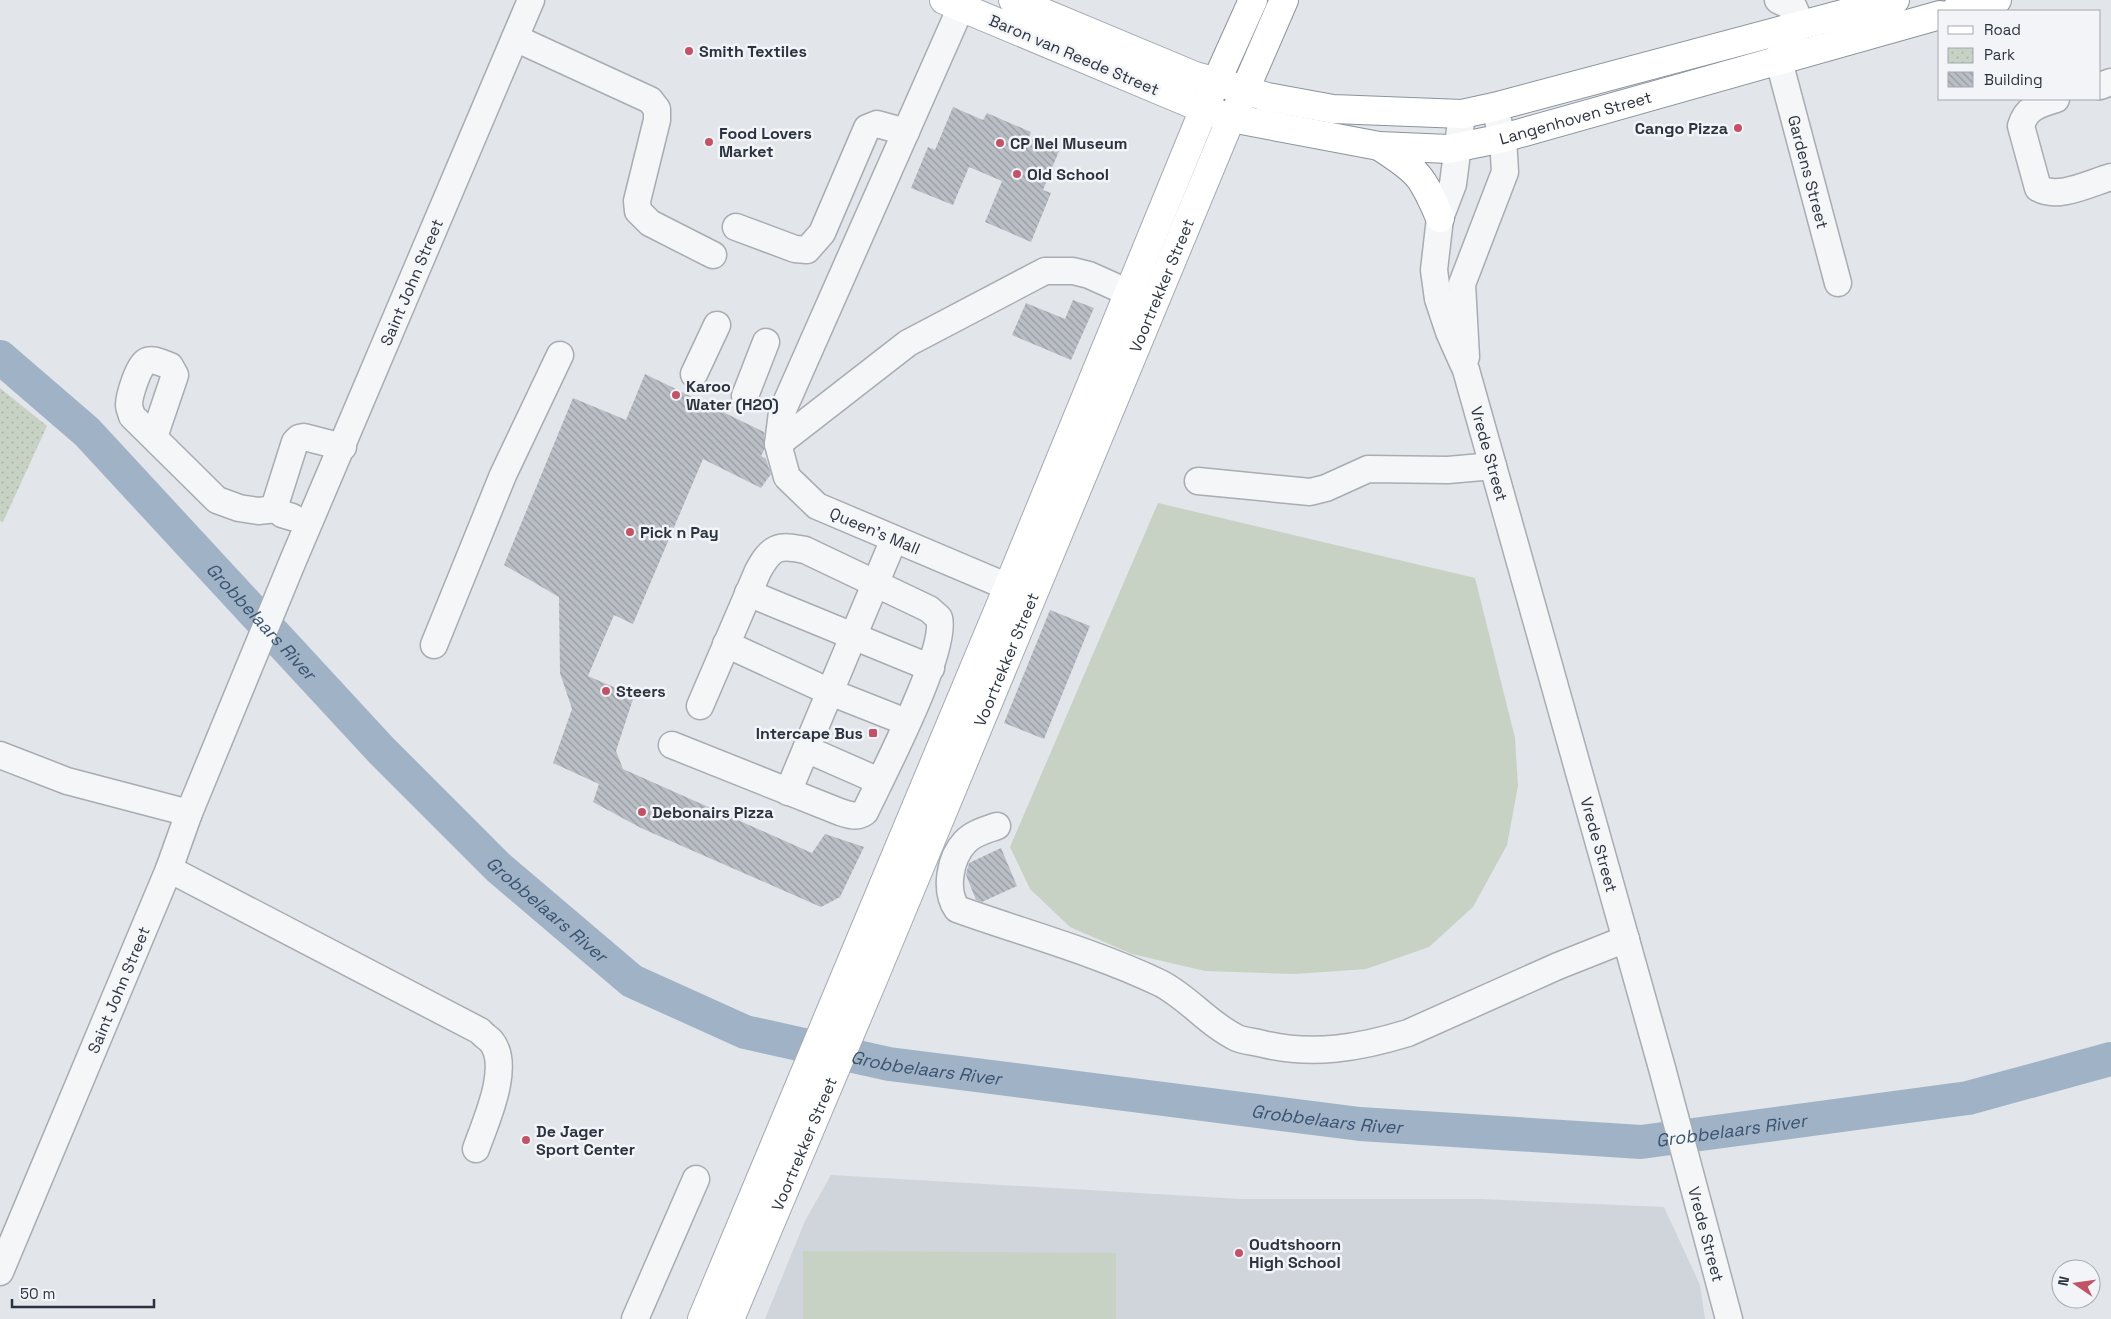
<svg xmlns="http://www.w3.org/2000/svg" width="2111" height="1319" viewBox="0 0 2111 1319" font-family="'Space Grotesk',sans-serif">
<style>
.built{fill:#d0d4db}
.park{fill:url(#park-dots)}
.pitch{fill:#c8d2c4}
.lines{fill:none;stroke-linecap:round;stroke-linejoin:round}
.river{stroke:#a0b3c6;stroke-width:34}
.building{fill:url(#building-back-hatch)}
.minor-casing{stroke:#a8acb3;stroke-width:29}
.major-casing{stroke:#a2aab4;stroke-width:30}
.highway-casing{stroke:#8b939e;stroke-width:30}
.minor{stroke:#f4f6f8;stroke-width:26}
.major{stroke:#fff;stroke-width:28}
.highway{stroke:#fff;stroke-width:28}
.poi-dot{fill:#c25366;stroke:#f2f4f7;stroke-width:2}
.labels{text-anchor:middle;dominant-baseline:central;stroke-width:5;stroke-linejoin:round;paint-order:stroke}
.poi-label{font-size:16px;font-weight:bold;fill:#2c3340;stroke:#f2f4f7;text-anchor:start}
.street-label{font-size:16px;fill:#2c3340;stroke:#f2f4f7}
.water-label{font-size:18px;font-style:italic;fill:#395370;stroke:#f2f4f7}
</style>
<defs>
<pattern id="park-dots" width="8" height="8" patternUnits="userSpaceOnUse" patternTransform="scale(1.25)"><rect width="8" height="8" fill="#c8d2c4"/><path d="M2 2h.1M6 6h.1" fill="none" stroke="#acb5a9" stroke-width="1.8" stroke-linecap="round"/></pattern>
<pattern id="building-back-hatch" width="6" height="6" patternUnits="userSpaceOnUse" patternTransform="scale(1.25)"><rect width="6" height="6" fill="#babec5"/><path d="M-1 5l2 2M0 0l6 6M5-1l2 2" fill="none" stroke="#979ba1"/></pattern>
</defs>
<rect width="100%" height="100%" fill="#e2e5e9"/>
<path class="built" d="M831 1175 1240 1199H1480L1664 1207 1700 1285 1705 1319H765L805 1221Z"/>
<path class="park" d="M0 388 47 426 3 522 0 521Z"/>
<g class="pitch">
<path d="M1158 503 1475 578 1515 738 1518 786 1507 845 1473 907 1429 947 1366 969 1295 974 1205 971 1132 954 1070 927 1030 889 1010 847Z"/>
<path d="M803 1251 1116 1253V1319H803Z"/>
</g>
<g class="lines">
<path class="river" id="s1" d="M0 357 87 432 381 750 499 868 632 981 745 1032 889 1064 1360 1124 1641 1142 1968 1098 2111 1059"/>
</g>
<g class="building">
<path d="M953 107 983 120 987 113 1031 132 1029 138 1059 151 1043 190 1051 193 1031 242 985 222 1002 181 969 167 953 205 911 188 928 147 935 150Z"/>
<path d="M1073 300 1094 308 1071 360 1012 335 1026 303 1065 319Z"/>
<path d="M645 374 764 432V450L761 456 766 459 771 474 761 488 703 459 633 624 614 615 588 676 634 696 616 751 623 769 812 853 825 834 864 847 840 897 821 907 641 828 593 802 599 784 553 763 572 709 560 673 559 597 504 565 573 398 626 420Z"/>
<path d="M1050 610 1090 626 1044 739 1004 723Z"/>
<path d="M1001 848 1017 886 982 902 976 900 966 875 969 863Z"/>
</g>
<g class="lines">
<g class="minor-casing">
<g id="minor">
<path id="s2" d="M1778 0 1794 8 1801 24 1782 44 1779 61 1838 283"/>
<path id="s3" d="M961 7 782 412 778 444 787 477 817 506 1027 595"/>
<path d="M515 38 650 100 657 109V120L637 201 638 211 650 223 713 255"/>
<path d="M2100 86 2111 82"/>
<path d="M2056 99C2039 104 2026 108 2021 126L2038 188C2058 200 2090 183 2111 177"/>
<path id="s4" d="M1462 114 1453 184 1440 218 1434 270 1438 299 1449 332 1466 370 1493 466 1662 1068 1729 1319"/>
<path d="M736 227 795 249 807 250 822 233 867 128 877 124 906 132"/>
<path d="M1466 357 1462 284 1505 172 1503 138 1494 107"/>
<path d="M694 374 717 325"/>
<path d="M745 396 766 342"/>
<path d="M154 437 175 375 170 366C164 364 153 358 147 361 139 363 129 396 129 405 129 408 131 412 132 416L217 500 239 508 258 511 277 509"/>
<path d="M778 444 908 343 1045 271H1073L1089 275 1129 293"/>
<path d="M1198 481 1310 492 1326 488 1368 469 1448 470 1493 466"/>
<path d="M292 517 282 514 275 505 295 442 299 438 304 437 343 447"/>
<path d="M748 593 931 668"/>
<path d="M726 644 830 692 906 722"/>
<path d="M434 645 503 475 560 355"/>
<path d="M672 745 840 812C849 815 857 818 865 812 882 776 948 650 939 618L929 609 805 550C778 544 771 547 758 571L700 706"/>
<path d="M806 749 879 781"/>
<path d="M0 755 67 781 189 813"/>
<path d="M788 792 894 539"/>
<path d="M997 826C986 830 973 833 965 842 950 858 944 890 957 909 1024 933 1095 952 1160 983 1188 997 1208 1024 1237 1038 1244 1041 1255 1042 1263 1044 1313 1056 1359 1048 1408 1033L1558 966 1626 939"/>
<path d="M169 869 480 1031C483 1035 488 1038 491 1041 512 1066 485 1123 476 1149"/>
<path id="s5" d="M0 1272 169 869 189 813 292 563 531 0"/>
<path d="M635 1319 696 1179"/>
</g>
</g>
<g class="major-casing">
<g id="major">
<path d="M1013 0 1195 76 1218 82"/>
<path d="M702 1319 1008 587 1204 109 944 0"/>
<path id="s6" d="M730 1319 872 982 1231 118"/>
</g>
</g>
<g class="highway-casing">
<g id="highway">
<path id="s7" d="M1253 0 1204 109 1231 118 1379 146 1449 149 1503 138 1940 15"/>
<path d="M1955 11 1997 0"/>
<path d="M1218 82 1267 97 1333 109 1462 114 1494 107 1895 0"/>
<path d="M1238 106 1284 0"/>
<path d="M1379 146C1418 171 1422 175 1440 218"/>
</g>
</g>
<use href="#minor" class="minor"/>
<use href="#major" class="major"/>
<use href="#highway" class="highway"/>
</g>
<g class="poi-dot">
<circle cx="689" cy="51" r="5"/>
<circle cx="1738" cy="128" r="5"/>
<circle cx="709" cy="142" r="5"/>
<circle cx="1000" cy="143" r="5"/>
<circle cx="1017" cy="174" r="5"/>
<circle cx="676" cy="395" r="5"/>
<circle cx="630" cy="532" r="5"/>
<circle cx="606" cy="691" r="5"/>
<rect x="868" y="728" width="10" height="10" rx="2.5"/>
<circle cx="642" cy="812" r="5"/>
<circle cx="526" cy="1140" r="5"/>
<circle cx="1239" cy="1253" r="5"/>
</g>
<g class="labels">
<g class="poi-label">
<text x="699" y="51">Smith Textiles</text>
<text x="1728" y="128" text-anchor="end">Cango Pizza</text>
<text x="719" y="133">Food Lovers<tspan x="719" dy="18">Market</tspan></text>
<text x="1010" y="143">CP Nel Museum</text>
<text x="1027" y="174">Old School</text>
<text x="686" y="386">Karoo<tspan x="686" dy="18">Water (H2O)</tspan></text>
<text x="640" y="532">Pick n Pay</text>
<text x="616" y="691">Steers</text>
<text x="863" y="733" text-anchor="end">Intercape Bus</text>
<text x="652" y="812">Debonairs Pizza</text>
<text x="536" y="1131">De Jager<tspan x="536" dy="18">Sport Center</tspan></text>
<text x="1249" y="1244">Oudtshoorn<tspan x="1249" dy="18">High School</tspan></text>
</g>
<g class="street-label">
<text transform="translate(1074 55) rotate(23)">Baron van Reede Street</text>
<text stroke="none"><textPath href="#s7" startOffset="499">Langenhoven Street</textPath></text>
<text stroke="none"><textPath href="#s2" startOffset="195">Gardens Street</textPath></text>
<text stroke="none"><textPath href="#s5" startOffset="1072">Saint John Street</textPath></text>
<text stroke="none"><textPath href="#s6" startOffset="1120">Voortrekker Street</textPath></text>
<text stroke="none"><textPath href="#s4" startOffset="352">Vrede Street</textPath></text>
<text stroke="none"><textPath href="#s3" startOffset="614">Queen's Mall</textPath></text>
<text stroke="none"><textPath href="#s6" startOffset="715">Voortrekker Street</textPath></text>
<text stroke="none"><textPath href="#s4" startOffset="758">Vrede Street</textPath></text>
<text stroke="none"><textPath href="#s5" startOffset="306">Saint John Street</textPath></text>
<text stroke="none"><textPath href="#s6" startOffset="190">Voortrekker Street</textPath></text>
<text stroke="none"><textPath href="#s4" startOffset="1162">Vrede Street</textPath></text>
</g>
<g class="water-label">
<text stroke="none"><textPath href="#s1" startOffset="372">Grobbelaars River</textPath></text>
<text stroke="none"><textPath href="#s1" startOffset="778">Grobbelaars River</textPath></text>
<text stroke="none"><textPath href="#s1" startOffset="1198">Grobbelaars River</textPath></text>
<text stroke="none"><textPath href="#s1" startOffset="1602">Grobbelaars River</textPath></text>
<text stroke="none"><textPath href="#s1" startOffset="2008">Grobbelaars River</textPath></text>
</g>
</g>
<rect x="1938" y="10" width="162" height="90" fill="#f2f4f7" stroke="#a3a7ae"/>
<rect x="1948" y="26" width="25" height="8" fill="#ffffff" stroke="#a3a7ae"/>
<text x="1984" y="35" font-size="15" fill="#2c3340">Road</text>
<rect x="1948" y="48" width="25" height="15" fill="url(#park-dots)" stroke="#a3a7ae"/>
<text x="1984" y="60" font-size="15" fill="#2c3340">Park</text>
<rect x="1948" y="72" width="25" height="15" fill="url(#building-back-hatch)" stroke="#a3a7ae"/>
<text x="1984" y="85" font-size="15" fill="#2c3340">Building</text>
<g transform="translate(2076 1284) rotate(283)"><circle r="24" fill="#f2f4f7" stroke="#a3a7ae"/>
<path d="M0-4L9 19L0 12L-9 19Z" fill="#c25366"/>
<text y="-8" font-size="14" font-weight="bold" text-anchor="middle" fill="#2c3340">N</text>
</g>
<path d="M12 1299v8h142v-8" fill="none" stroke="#2c3340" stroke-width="2.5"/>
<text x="20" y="1299" font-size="15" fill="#2c3340" stroke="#f2f4f7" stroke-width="4" paint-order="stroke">50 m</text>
</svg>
